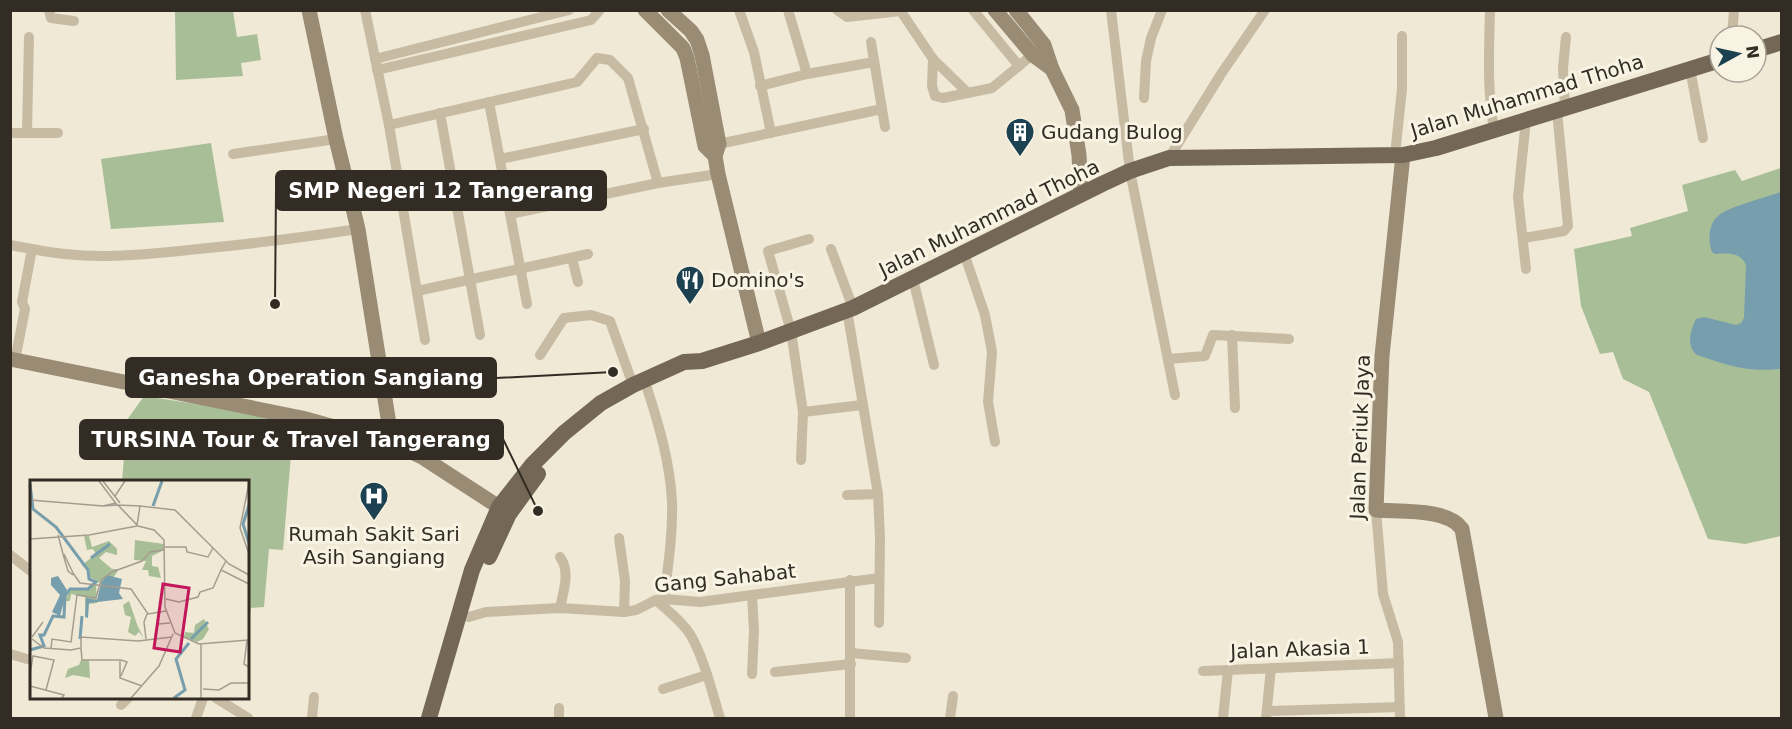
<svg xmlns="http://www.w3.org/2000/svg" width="1792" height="729" viewBox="0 0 1792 729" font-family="'DejaVu Sans',sans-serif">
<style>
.green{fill:#a8be97}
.water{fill:#769eac}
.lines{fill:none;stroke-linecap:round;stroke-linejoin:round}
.street{stroke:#c7bba3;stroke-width:10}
.secondary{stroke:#9a8b75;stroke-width:15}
.primary{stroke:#746756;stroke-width:16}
.labels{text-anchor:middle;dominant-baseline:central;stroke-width:6;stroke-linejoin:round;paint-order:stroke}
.street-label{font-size:20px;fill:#322c25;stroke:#f8f3e2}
.poi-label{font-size:20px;fill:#322c25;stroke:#f8f3e2;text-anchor:start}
.inset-river{fill:none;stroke:#769eac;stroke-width:3}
.inset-road{fill:none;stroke:#a49d8f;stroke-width:1.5}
.view{fill:#c2185b;fill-opacity:0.15;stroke:#c2185b;stroke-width:3}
.inset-edge{fill:none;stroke:#322c25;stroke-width:3}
.leader{fill:none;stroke:#322c25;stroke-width:2}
.callout-dot{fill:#322c25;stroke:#f8f3e2;stroke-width:2}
.callout{fill:#322c25;stroke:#322c25;stroke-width:2}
.callout-label{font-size:21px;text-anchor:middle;font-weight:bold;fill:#fff}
</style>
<rect width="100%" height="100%" fill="#f0e9d6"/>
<g class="green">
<path d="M175 11H233L237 37 257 34 261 60 241 63 243 76 176 80Z"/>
<path d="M211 143 224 222 111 229 101 159Z"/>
<path d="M1781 168V536L1745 544 1708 539 1649 392 1623 379 1613 352 1600 354 1581 306 1574 249 1632 236 1630 228 1688 211 1682 185 1735 170 1742 181Z"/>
<path d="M144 396 294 419 283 550 269 549 264 607 251 608 249 618H248V482H122L127 420Z"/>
</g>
<path class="water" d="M1781 192V369C1745 372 1731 366 1697 355 1686 346 1690 331 1696 319L1704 317 1736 325 1741 323 1744 318 1746 265C1741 252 1727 253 1715 254L1712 252C1708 242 1708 224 1718 216 1730 206 1765 198 1781 192Z"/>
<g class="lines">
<g class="street">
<path d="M49 10 51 18 74 21"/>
<path d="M365 10 389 125 425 340"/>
<path d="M739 10 754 52 771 133"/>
<path d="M788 10 807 74"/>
<path d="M837 10 847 17 900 11"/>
<path d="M900 10 933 59 968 93"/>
<path d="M973 10 1019 66"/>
<path d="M1111 10 1130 171 1175 395"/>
<path d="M1490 10C1489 51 1487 90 1494 130"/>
<path d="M1732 36 1734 10"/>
<path d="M871 42 885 127"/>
<path d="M375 59 569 10"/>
<path d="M933 59 932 86 935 96 943 98 992 88 1037 51"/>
<path d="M1690 69 1703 138"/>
<path d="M377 70 591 20 600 10"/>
<path d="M760 86 807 74 874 62"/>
<path d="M1144 98 1146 61 1151 38 1162 10"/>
<path d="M489 102 527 304"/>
<path d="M1565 108 1563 68 1566 37"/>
<path d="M440 113 480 335"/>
<path d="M389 125 577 82 597 58 610 60 628 78 658 183"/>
<path d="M10 133H27L29 37"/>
<path d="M27 133H58"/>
<path d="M714 145 882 109"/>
<path d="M233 154 336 139"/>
<path d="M1395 155 1402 89V36"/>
<path d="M1169 158 1221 74 1265 10"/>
<path d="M500 159 644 129"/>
<path d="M510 214 658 183 718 174"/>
<path d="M1524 238 1564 231 1568 226 1557 111"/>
<path d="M10 245 32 249"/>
<path d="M831 249 853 308"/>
<path d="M964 253 985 315 992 352 988 402 995 442"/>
<path d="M572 258 578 282"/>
<path d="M1526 269 1518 197 1526 120"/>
<path d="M913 279 934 365"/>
<path d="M417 291 588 254"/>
<path d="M847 310 878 494 880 538 879 623"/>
<path d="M1232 335 1235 408"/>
<path d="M540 355 564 318 591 315 610 321 633 385"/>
<path d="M1168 359 1205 356 1213 335 1289 339"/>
<path d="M15 360 25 309 22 302 32 249C87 261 143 255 198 249 252 244 305 237 358 229"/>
<path d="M647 388C659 425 670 463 672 501 673 534 668 566 664 599"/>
<path d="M803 412 862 405"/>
<path d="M801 460 803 412 791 331 768 251 809 239"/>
<path d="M847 495 878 494"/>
<path d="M1376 510 1383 594 1398 642 1400 718"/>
<path d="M619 538 625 581 624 612"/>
<path d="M10 555 32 572"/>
<path d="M560 557C571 572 563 592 560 608"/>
<path d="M656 600C668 611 681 620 690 634 704 658 712 692 720 718"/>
<path d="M469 617 486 612 560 608 624 612 636 610 656 600 664 599 700 602 879 578"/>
<path d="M851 653 906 658"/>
<path d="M10 654 27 659"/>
<path d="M1203 671 1399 663"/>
<path d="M775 672 851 664"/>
<path d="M752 674 754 630 752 595"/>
<path d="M663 689 707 675"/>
<path d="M216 698 248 718"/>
<path d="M121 705 128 698"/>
<path d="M1267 711 1400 707"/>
<path d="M196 718 203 698"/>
<path d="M312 718 314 697"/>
<path d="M559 718V708"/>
<path d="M850 718V580"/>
<path d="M950 718 953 696"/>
<path d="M1223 718 1228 670"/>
<path d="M1266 718 1271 668"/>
</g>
<g class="secondary">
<path d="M309 10 336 139 358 229 392 443"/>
<path d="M645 10 683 48 687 58 705 146 715 156"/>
<path d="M668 10 691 31 697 40 702 55 719 144 715 156 718 174 759 343"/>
<path d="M995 10 1033 55 1052 69"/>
<path d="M1016 10 1044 45 1052 69 1072 110 1079 155 1081 194"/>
<path d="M1403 155 1382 356 1376 510C1400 512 1448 508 1462 529L1496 718"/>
<path d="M10 359 302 418 367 436 392 443 422 457 499 507"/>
</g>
<g class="primary">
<path d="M1756 50 1782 42"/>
<path d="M489 557 509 514 538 474"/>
<path d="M429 718 472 570 499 507 532 465 564 433 601 403 633 385 684 362 702 361 759 343 853 308 1102 184 1130 171 1169 158 1403 155 1436 148 1720 60"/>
</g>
</g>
<defs>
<g id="building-pin" transform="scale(1.5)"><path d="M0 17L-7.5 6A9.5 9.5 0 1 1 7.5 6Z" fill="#1c4252" stroke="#f8f3e2"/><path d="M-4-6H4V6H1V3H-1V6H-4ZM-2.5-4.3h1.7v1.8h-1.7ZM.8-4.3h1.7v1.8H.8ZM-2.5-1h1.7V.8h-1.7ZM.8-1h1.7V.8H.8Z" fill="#fff"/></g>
<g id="restaurant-pin" transform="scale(1.5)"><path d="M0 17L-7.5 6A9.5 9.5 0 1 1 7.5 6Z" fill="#1c4252" stroke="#f8f3e2"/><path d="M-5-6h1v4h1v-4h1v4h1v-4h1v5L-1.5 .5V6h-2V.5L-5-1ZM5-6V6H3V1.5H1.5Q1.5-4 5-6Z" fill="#fff"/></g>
<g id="hospital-pin" transform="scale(1.5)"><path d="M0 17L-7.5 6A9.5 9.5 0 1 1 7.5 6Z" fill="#1c4252" stroke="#f8f3e2"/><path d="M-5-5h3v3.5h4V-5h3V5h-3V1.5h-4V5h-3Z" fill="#fff"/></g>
</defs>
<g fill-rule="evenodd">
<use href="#building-pin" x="1020" y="132"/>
<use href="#restaurant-pin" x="690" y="280"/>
<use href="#hospital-pin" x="374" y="496"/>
</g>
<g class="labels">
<g class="street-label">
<text transform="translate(1527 96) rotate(-17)">Jalan Muhammad Thoha</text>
<text transform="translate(989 218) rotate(-26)">Jalan Muhammad Thoha</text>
<text transform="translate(1360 437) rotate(-88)">Jalan Periuk Jaya</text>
<text transform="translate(725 578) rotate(-6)">Gang Sahabat</text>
<text transform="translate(1300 649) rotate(-2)">Jalan Akasia 1</text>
</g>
<g class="poi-label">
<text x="1041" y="132">Gudang Bulog</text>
<text x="711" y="280">Domino's</text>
<text x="374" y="534" text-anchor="middle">Rumah Sakit Sari<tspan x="374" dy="23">Asih Sangiang</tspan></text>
</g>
</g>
<g transform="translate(30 480)">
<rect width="219" height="219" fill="#f0e9d6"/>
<path d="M54 56H59L62 67 79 61 87 69V75L76 72 69 78 82 89H89L83 98 71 103 58 96 59 90 52 85 66 74 63 69 57 70ZM105 60 134 64V70L122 76V86L128 87 131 98 119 96 118 90H112L116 81 104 80ZM66 104 67 123 56 124 55 137V117L41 114 40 121H35L40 110 59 109ZM99 121 108 147 114 158 109 152 105 156 98 152 101 137 95 135 93 125ZM174 139 179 149 173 159 167 162 154 157 155 152 164 153 165 145ZM51 180H59L60 198 43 195 35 198 38 189 49 185Z" fill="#a8be97"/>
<path d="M77 95 92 99 89 113 93 119 59 123 58 138 55 137 56 118 67 120 71 103ZM28 96 37 110 30 136 22 132 30 115 21 105V98Z" fill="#769eac"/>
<path class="inset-river" d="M0 4 3 29 26 47 58 90 59 99 66 102 58 109H40L35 116 34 137 23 136 14 155H10L14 166 0 170M219 25 213 44 219 63M123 26 132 1M61 78 80 64M50 159 52 136M161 159 178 142M144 218 155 210 146 179 159 163"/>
<path class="inset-road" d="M69 1 87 25 111 26M73 1 90 23M219 3 210 48 219 74M85 16 95 1M0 20 73 26M86 23 73 26 88 25 108 46 124 50 134 60 135 127 145 153 169 164 219 160M107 45 110 26 145 30 199 84 219 95M28 55 33 74M0 59 59 55 107 46M135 67H156L157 72 178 77 183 68M33 74 38 91 43 95M34 74 43 93M196 81 191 90 219 104M43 93 50 103 101 109 118 134 136 131M136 119 149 122 168 117 170 112 183 108 191 90M125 155 128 144 140 143M2 157 13 142M2 159 14 168 41 170 51 168V157L108 161 142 157M116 159 114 142 117 134M217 161 214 184 219 187M171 164V218M51 168 52 180H89M21 169 22 159 41 162 47 115 66 118 71 100 82 92 112 81 120 72 134 70M91 180 97 182 91 196M0 194 3 176 24 180 16 210M90 197V179V198L112 206M0 206 34 215 32 218M173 209 189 210 201 203H219M101 218 129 186 143 154"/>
<path class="view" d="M133 104 159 108 150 172 124 168Z"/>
<rect width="219" height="219" class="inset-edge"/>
</g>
<path class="leader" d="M275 304L276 191M613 372L496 378M538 511L503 439"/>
<g class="callout-dot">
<circle cx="275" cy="304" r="6"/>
<circle cx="613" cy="372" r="6"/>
<circle cx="538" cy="511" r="6"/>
</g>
<g class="callout">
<rect x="276" y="171" width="330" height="39" rx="6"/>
<rect x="126" y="358" width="370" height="39" rx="6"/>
<rect x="80" y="420" width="423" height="39" rx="6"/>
</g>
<g class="callout-label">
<text x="441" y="198">SMP Negeri 12 Tangerang</text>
<text x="311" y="385">Ganesha Operation Sangiang</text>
<text x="291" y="447">TURSINA Tour &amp; Travel Tangerang</text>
</g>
<rect width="1792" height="729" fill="none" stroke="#322c25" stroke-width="24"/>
<g transform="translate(1738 54) rotate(82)"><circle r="28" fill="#f8f3e2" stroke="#a9a396" stroke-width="1.5"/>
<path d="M0-4.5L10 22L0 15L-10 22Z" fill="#1c4252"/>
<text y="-9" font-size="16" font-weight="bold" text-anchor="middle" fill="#322c25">N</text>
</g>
</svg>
